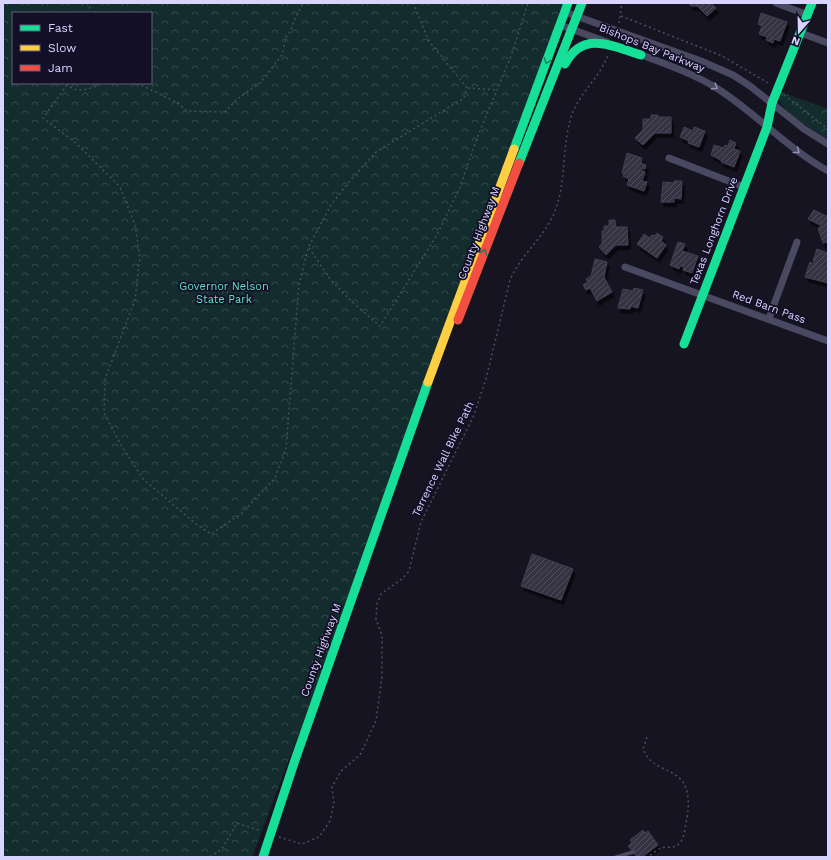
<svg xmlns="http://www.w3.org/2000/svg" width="831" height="860" viewBox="0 0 831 860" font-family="'Work Sans',sans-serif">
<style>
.park{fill:url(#park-crowns);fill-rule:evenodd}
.building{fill:url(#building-hatch);stroke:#433f54;filter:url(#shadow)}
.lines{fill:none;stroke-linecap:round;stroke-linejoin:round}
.path{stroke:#44505f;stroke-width:1.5;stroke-dasharray:2 3;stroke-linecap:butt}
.lane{stroke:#4a4962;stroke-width:3.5}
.street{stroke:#4a4962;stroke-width:7}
.fast{stroke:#16e098;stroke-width:9}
.slow{stroke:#ffcf43;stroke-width:9}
.jam{stroke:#f24e42;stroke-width:9}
.oneway{stroke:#158265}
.oneway2{stroke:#928eb0}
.labels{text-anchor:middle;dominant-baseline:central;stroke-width:3.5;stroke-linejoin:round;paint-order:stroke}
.street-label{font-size:11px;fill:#d9d4ff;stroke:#130f26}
.park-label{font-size:11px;fill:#5fe0c0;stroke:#130f26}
</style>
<defs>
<pattern id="park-crowns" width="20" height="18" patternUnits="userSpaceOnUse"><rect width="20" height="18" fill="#132c2d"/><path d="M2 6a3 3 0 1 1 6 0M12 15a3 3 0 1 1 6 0" fill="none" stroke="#354a4c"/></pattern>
<pattern id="building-hatch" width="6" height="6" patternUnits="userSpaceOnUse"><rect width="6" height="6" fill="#343243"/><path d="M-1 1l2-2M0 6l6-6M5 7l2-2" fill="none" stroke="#514f5f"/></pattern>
<filter id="shadow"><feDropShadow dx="2.5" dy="4.5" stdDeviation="0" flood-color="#0009"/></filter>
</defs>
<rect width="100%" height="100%" fill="#161421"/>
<g class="park">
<path d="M3 3H565L309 707 252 857H3ZM13 13H151V83H13Z"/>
<path d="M781 92 828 109V139C817 133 788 114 781 104 778 100 780 96 781 92Z"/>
</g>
<g class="building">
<path d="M689 3H711L716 8 707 16 697 6H691Z"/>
<path d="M761 13 787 22 780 41 774 39 773 43 766 40 767 37 759 34 762 26 758 24Z"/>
<path d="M651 115H658V117H671V133H655L643 145 635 138 643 130V119H651Z"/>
<path d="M684 127 693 131 694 127 705 131 699 147 688 143 689 141 680 137Z"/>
<path d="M730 140 736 143 734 149 740 151 734 167 721 162 722 161 711 155 714 145 724 148 725 145 728 146Z"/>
<path d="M627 153 642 158 641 163 646 165 645 169 642 168 641 170 645 172 642 181 647 182 644 191 627 185 629 179 623 176 624 173H622Z"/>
<path d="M674 181H682L681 199 674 198V202H661L663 182 674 183Z"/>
<path d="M814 210 826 216 828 215V245L827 242 823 243 818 228 822 226 808 219Z"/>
<path d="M609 220H615L616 227H627L628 245H616L606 255 599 247 602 244V231H604V226H609Z"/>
<path d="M657 233 663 237 661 241 666 245 657 258 637 244 644 234 650 238 652 235 655 236Z"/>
<path d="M678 242 685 244 682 251 698 256 692 273 683 270 684 267 680 266 679 269 670 265Z"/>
<path d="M817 249 828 253V283L805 277 810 262 814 264 815 261H813Z"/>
<path d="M595 259 607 262 604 277 612 292 597 301 590 288 586 290 583 285 588 282 586 279 591 276Z"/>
<path d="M634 288 643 290 638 308 631 306 630 309 618 308 623 289 633 291Z"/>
<path d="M532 554 573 569 561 600 521 586Z"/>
<path d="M643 830 645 833 648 831 658 845 642 857H637L628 846 632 843 630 840Z"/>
</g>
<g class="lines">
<g class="path">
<path d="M87 13 92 3"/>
<path d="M621 16 722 56 770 84"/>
<path d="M619 23 622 3"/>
<path d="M67 83C74 96 92 88 103 83"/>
<path d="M137 83 178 103 187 111 225 112 236 100 261 82 282 55 286 37 291 31 293 23 303 3"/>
<path d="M67 85 43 118 77 144 120 187 135 225 140 257 135 300 105 379 104 413 121 445 143 479 196 524 211 534 241 514 275 478 286 449 299 284 308 248 331 205 349 182 376 152 464 98 467 88 429 41 413 3"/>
<path d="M468 88 498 90"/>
<path d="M784 95 828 129"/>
<path d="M309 248 330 279 351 301 380 326 437 235 460 187 477 138 511 56 528 3"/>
<path d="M647 737 643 749C655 780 696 760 687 818 685 826 685 838 679 844 674 849 667 846 661 848 657 850 652 854 648 857"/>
<path d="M279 837 302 844 319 837 330 821 334 802 332 787 341 771 360 755 376 721 382 676V636L376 619 377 604 381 594 403 578 409 571 421 522 474 415 486 379 510 280C521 254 545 237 555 211 566 183 562 150 570 121 576 95 599 80 608 55"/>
<path d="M210 857 222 849 237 823 261 831"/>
</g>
<path class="lane" d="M616 857 633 852"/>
<g class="street">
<path d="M776 3 808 15"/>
<path d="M565 12 701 61 733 75 750 86 804 129 828 144"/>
<path d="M560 25 607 42"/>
<path d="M801 33 828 43"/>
<path d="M637 53C664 64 693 73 718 89 757 114 788 149 828 171"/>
<path d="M669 158 744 187"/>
<path d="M625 267 828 341"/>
<path d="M769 318 797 242"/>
</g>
<g class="fast">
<path d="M565 64C583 30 612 46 641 55"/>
<path d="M514 149 568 3"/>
<path d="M519 163 582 3"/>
<path d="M684 344 767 127 772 103 812 3"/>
<path d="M263 857 294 763 428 382"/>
</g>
<path class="slow" d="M428 382 514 149"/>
<path class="jam" d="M458 320 519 163"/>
</g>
<defs><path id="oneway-chevron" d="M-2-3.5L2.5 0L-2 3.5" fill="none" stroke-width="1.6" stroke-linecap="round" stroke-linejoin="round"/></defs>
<g class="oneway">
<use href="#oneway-chevron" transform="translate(547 61) rotate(110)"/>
<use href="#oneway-chevron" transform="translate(484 252) rotate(-69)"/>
</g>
<g class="oneway2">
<use href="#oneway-chevron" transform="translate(715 87) rotate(32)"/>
<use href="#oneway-chevron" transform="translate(797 151) rotate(39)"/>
</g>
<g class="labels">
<g class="street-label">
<text transform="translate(652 48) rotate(22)">Bishops Bay Parkway</text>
<text transform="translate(714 231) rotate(-69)">Texas Longhorn Drive</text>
<text transform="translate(479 233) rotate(-69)">County Highway M</text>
<text transform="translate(769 307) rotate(20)">Red Barn Pass</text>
<text transform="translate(443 459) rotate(-64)">Terrence Wall Bike Path</text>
<text transform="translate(321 650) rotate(-70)">County Highway M</text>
</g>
<g class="park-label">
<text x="224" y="286">Governor Nelson<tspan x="224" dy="13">State Park</tspan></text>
</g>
</g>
<rect width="831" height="860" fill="none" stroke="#d9d4ff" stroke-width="8"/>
<rect x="12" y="12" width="140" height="72" fill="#130f26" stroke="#625e7d"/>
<rect x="20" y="25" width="20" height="6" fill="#16e098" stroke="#625e7d"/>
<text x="48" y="32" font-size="12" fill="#d9d4ff">Fast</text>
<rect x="20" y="45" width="20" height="6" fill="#ffcf43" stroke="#625e7d"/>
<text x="48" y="52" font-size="12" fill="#d9d4ff">Slow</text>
<rect x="20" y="65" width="20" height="6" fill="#f24e42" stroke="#625e7d"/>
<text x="48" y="72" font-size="12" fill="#d9d4ff">Jam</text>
<g transform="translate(799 32) rotate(200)" stroke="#130f26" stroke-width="3" paint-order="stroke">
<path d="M0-3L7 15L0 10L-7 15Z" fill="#d9d4ff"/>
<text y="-6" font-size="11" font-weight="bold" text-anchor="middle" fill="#d9d4ff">N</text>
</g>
</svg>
